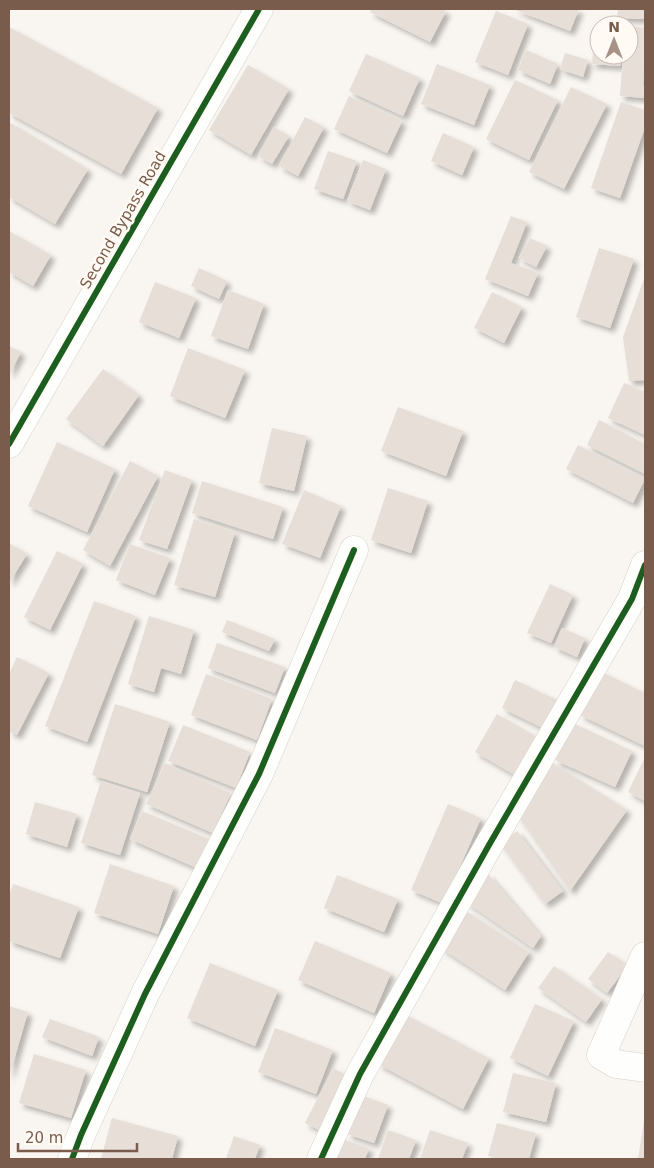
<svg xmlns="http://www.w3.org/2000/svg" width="654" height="1168" viewBox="0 0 654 1168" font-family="'DejaVu Sans',sans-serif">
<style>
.building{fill:#e6ded7;filter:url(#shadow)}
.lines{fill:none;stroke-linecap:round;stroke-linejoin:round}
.minor-casing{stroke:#d7d1cb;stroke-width:29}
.minor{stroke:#fefefd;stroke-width:28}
.cycleway-casing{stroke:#fffaf3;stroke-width:9}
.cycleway{stroke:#1b5e20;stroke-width:6}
.labels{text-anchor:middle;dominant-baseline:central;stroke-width:5;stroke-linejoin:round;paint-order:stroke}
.street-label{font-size:15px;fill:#7a5c4d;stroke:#fffaf3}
</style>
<defs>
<filter id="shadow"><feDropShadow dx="4.5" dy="4.5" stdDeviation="2.5" flood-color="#0004"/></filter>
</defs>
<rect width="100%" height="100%" fill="#f9f5f0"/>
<g class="building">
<path d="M372 9H441L446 11 430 42 370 12Z"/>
<path d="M513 9H579L570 31Z"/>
<path d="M618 9H645V19L617 18Z"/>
<path d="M496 11 528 24 508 75 475 62Z"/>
<path d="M629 26 645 28V56L643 85H645V98L620 96 623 55H629Z"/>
<path d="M9 27 158 108 121 174 9 113Z"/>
<path d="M595 27H599V55H621L620 66 592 64Z"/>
<path d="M526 50 558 64 550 84 518 70Z"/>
<path d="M565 53 588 60 583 77 560 69Z"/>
<path d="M366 54 420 78 403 116 349 91Z"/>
<path d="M437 64 490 85 474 125 421 104Z"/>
<path d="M248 65 289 89 251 155 209 130Z"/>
<path d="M515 80 558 100 529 160 486 139Z"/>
<path d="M571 87 607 104 564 189 529 172Z"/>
<path d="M349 96 402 121 387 153 334 129Z"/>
<path d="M621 102 645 110V127L620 198 591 188Z"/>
<path d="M305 117 324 127 298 176 279 166Z"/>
<path d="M9 122 88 169 55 224 9 197Z"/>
<path d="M274 127 289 136 272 164 258 156Z"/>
<path d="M443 133 474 147 462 175 431 161Z"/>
<path d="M328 151 357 161 343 199 314 189Z"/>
<path d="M363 160 386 169 370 210 347 201Z"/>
<path d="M511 216 527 222 511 263 538 273 528 296 485 279Z"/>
<path d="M9 231 51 255 33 286 9 272Z"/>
<path d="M530 238 547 246 536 267 519 258Z"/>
<path d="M599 248 634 259 610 328 576 317Z"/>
<path d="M199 268 227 281 219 299 191 286Z"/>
<path d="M645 276V380L629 381 623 337Z"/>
<path d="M155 282 196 298 179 338 139 322Z"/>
<path d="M228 290 264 304 248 349 211 336Z"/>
<path d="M492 292 522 307 504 343 474 328Z"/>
<path d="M9 346 21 352 9 375Z"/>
<path d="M188 348 245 370 225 418 170 396Z"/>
<path d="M103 369 139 395 103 446 66 419Z"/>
<path d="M624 383 645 392V435L608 418Z"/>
<path d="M398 407 463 431 446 476 381 451Z"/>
<path d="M599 420 645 444V474L587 445Z"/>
<path d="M272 428 307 436 294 491 259 483Z"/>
<path d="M57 442 115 469 87 532 28 506Z"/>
<path d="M578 445 645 479 633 503 566 469Z"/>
<path d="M130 461 158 476 110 566 83 550Z"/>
<path d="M165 470 192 480 167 549 139 540Z"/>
<path d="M202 481 283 507 273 539 192 513Z"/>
<path d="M388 488 428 501 411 553 371 540Z"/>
<path d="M304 490 341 506 320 558 282 544Z"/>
<path d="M194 519 235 532 215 597 174 585Z"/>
<path d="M9 543 27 554 9 583Z"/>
<path d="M130 544 170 558 155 595 116 580Z"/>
<path d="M57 551 83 564 50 630 24 617Z"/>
<path d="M550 584 573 595 551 643 527 633Z"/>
<path d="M94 601 136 616 87 742 45 726Z"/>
<path d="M149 616 194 630 181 674 161 668 154 692 128 684Z"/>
<path d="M227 620 275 639 269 651 222 632Z"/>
<path d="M562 628 585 638 577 657 554 647Z"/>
<path d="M217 643 285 667 275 693 208 668Z"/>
<path d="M17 657 49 673 17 735 9 731V674Z"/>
<path d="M600 671 645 693V746L580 715Z"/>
<path d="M206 674 272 699 257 740 191 715Z"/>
<path d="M515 680 561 702 547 730 502 708Z"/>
<path d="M115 704 170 722 147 792 92 775Z"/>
<path d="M497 714 537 737 515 775 475 752Z"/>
<path d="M573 723 632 751 615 787 555 760Z"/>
<path d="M183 725 250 752 236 788 168 761Z"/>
<path d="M645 757V801L628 792Z"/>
<path d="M551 762 627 810 570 891 517 814Z"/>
<path d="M165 763 231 793 213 833 146 804Z"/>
<path d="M101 781 140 793 120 855 81 843Z"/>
<path d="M35 802 77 814 67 847 26 834Z"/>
<path d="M448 804 481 818 444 904 411 890Z"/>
<path d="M142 811 209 839 197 868 130 839Z"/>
<path d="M517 831 563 891 545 904 500 843Z"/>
<path d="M110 864 174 886 158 934 94 913Z"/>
<path d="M488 874 541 936 533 948 466 902Z"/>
<path d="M337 875 398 899 384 932 324 908Z"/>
<path d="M13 884 79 907 60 958 9 941V896Z"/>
<path d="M466 911 529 952 505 990 441 948Z"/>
<path d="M315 941 391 973 374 1013 298 980Z"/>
<path d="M608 952 628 965 607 993 588 979Z"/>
<path d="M210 963 278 990 255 1046 187 1018Z"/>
<path d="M554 966 602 999 586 1022 538 988Z"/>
<path d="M535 1004 574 1021 548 1076 510 1058Z"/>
<path d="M9 1006 28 1012 9 1077Z"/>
<path d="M404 1014 489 1058 463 1109 378 1064Z"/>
<path d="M50 1019 99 1037 92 1056 42 1037Z"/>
<path d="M275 1028 333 1050 316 1094 258 1072Z"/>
<path d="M34 1054 86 1070 71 1118 19 1103Z"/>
<path d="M333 1068 354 1079 327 1134 305 1123Z"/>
<path d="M513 1073 556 1083 546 1122 503 1112Z"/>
<path d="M361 1095 388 1105 374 1143 347 1134Z"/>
<path d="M112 1118 178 1136 172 1159H101Z"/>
<path d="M644 1121H645V1159H638Z"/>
<path d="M497 1123 536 1133 529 1159H502L488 1156Z"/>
<path d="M388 1130 416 1140 409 1159H378Z"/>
<path d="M430 1130 468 1143 462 1159H420Z"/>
<path d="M234 1136 260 1145 255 1159H226Z"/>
<path d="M339 1138 369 1148 365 1159H334Z"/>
</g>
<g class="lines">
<g class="minor-casing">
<g id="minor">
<path d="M9 444 259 9"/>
<path d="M645 956 601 1055 616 1064 645 1068"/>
<path d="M72 1159 81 1135 145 994 259 774 354 550"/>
<path d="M321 1159 360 1074 489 845 632 599 645 565"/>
</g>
</g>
<use href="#minor" class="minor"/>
<g class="cycleway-casing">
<g id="cycleway">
<path d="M9 444 259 9"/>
<path d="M72 1159 81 1135 145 994 259 774 354 550"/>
<path d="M321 1159 360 1074 489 845 632 599 645 565"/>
</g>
</g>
<use href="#cycleway" class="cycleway"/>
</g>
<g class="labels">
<g class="street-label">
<text transform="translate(123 220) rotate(-60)">Second Bypass Road</text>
</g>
</g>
<rect width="654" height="1168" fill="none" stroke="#7a5c4d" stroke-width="20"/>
<g transform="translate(614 40)"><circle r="24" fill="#fffaf3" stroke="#cabbb1"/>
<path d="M0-4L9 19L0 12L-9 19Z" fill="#a69286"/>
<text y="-8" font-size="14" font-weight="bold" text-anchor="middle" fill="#7a5c4d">N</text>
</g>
<path d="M18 1143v8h119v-8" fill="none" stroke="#7a5c4d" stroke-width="2.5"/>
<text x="25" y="1143" font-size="15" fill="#7a5c4d" stroke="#fffaf3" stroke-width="4" paint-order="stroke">20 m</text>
</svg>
